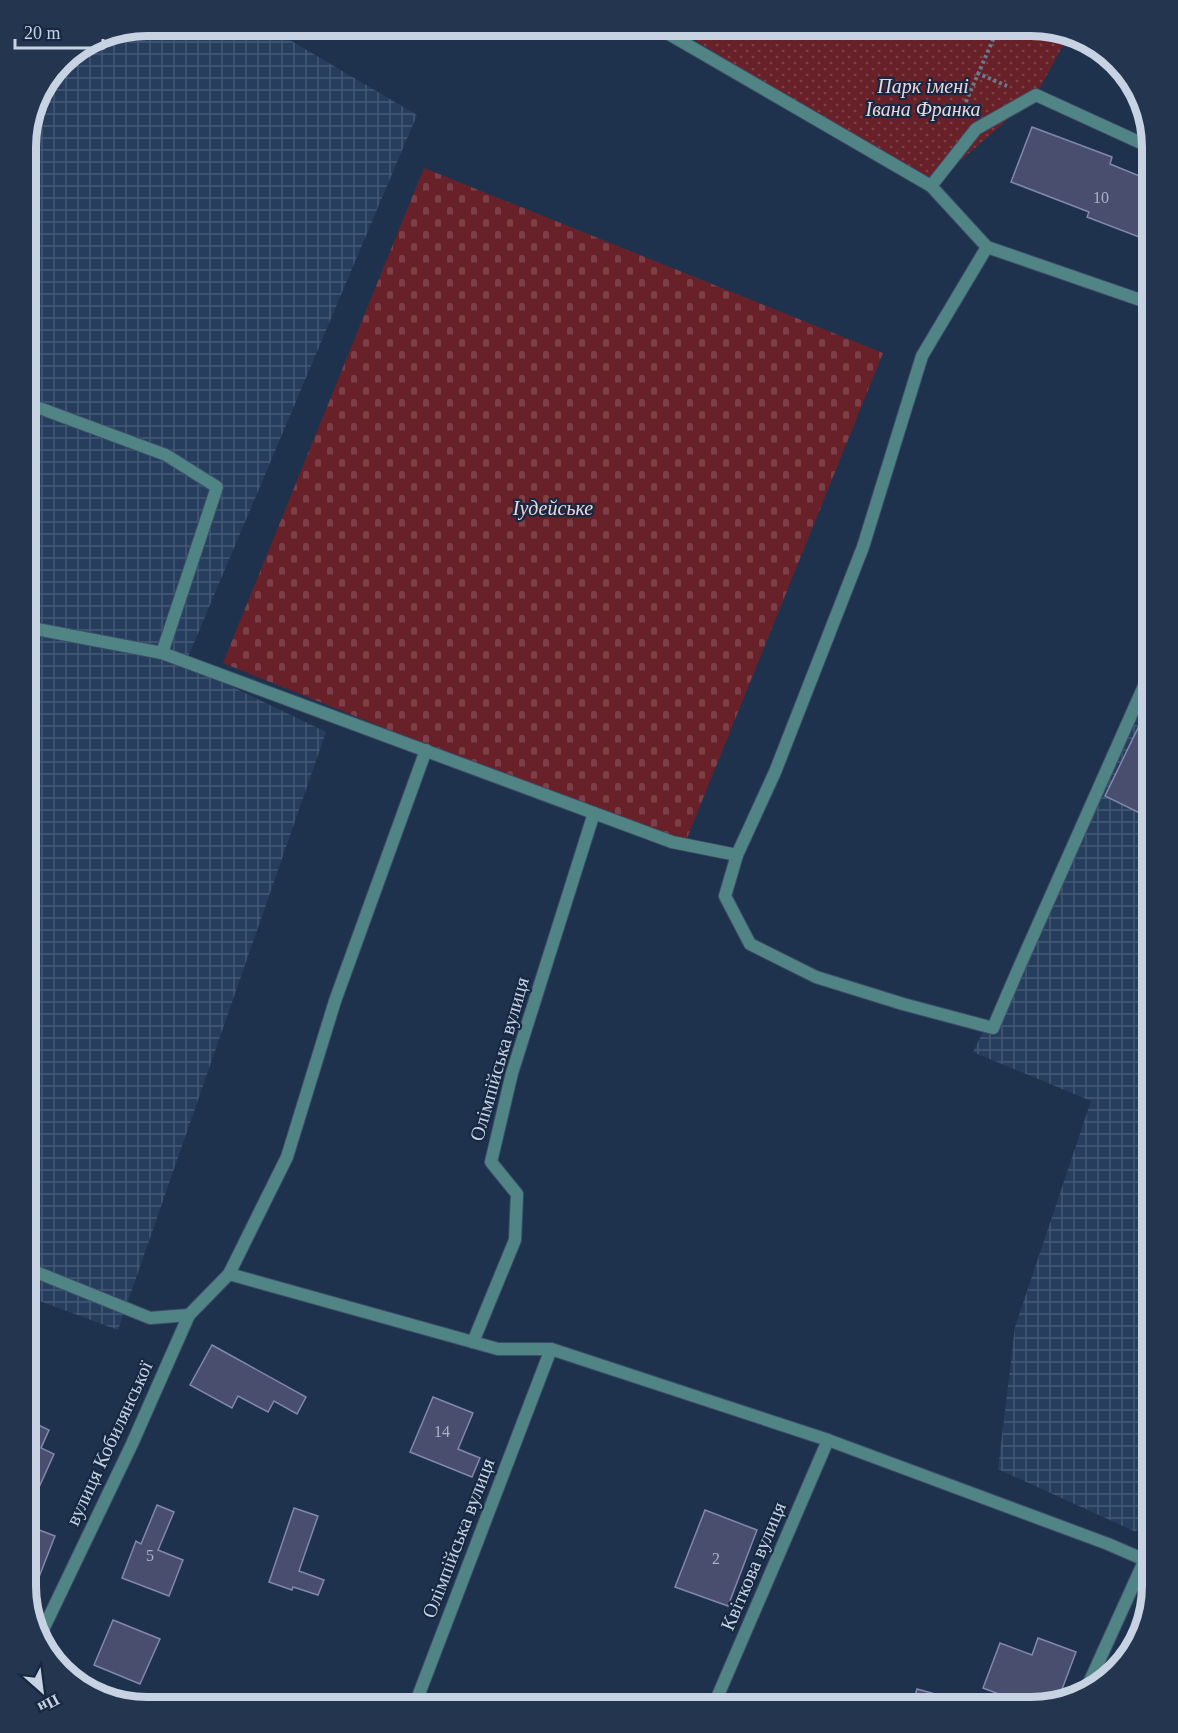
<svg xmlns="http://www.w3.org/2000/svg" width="1178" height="1733" viewBox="0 0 1178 1733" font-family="Georgia,serif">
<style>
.industrial{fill:url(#industrial-grid)}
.cemetery{fill:url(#cemetery-stones)}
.park{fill:url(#park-dots)}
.building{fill:#494e6e;stroke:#8188ab;stroke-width:1.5}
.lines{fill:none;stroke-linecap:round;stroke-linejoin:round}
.service-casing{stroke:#3d4f68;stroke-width:14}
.minor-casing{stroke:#3d4f68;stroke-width:14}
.path{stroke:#69798f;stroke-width:4;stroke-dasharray:3 3;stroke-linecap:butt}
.service{stroke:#518485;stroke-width:12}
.minor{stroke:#518485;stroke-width:12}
.labels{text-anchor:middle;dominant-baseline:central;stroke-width:4.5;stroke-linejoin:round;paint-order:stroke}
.number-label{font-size:16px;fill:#a8b2c6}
.park-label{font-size:20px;font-style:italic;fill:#f1d6d7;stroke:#162842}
.street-label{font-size:20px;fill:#c7d3e3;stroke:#162842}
.rim{fill:none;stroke:#c7d3e3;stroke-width:8}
</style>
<defs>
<pattern id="industrial-grid" width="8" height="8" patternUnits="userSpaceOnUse" patternTransform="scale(1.5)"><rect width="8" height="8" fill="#263d5d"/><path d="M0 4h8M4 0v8" fill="none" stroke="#445874"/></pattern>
<pattern id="cemetery-stones" width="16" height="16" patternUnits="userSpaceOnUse" patternTransform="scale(1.5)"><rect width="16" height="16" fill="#692129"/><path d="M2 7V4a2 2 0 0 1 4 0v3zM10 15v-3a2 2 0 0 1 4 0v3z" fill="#7d4048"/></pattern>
<pattern id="park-dots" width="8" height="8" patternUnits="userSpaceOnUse" patternTransform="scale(1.5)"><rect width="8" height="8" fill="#692129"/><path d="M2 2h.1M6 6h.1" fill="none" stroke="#7d4048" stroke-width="1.8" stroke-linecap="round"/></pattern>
</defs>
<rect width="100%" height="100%" fill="#1f324d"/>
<g class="industrial">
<path d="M147 26H266L417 115 185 664 326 732 118 1330 26 1296V139L35 100 61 61 101 35Z"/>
<path d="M1152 688V1499L1136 1532 998 1469 1015 1327 1091 1101 973 1052Z"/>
</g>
<path class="cemetery" d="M424 168 883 353 683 848 223 663Z"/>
<path class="park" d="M672 26H1039L1068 36 1036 95 931 186Z"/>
<g class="building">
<path d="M1032 127 1112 157 1110 164 1152 181V242L1087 217 1089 212 1011 182Z"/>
<path d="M1152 699V819L1105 796Z"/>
<path d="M212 1345 306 1397 297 1414 274 1401 268 1412 238 1396 232 1408 190 1385Z"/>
<path d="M433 1397 473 1413 458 1449 480 1458 472 1477 410 1452Z"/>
<path d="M26 1419 49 1430 41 1448 54 1454 31 1505 26 1502Z"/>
<path d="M157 1505 174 1512 158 1550 183 1560 169 1596 122 1578 136 1541 141 1544Z"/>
<path d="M294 1508 318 1516 299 1571 324 1580 318 1595 293 1587 292 1590 269 1582Z"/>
<path d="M705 1510 757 1530 728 1606 675 1587Z"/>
<path d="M26 1525 55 1536 39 1577 26 1572Z"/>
<path d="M113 1620 160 1639 140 1684 94 1665Z"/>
<path d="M1038 1638 1076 1652 1058 1700 1033 1707 983 1688 1000 1643 1032 1655Z"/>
<path d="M917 1689 950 1698 947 1707H912Z"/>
<path d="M457 1696 481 1707H451Z"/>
<path d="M617 1698 639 1707H613Z"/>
</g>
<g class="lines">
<g class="service-casing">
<path id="service" d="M26 627 162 653 217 487 166 455 26 403"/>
</g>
<g class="minor-casing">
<g id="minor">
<path d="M655 26 931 186 987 247 1152 304"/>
<path d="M931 186 976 129 1036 95 1152 148"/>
<path d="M987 247 922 356 863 547 775 772 737 855 725 896 750 944 816 977 903 1004 993 1028 1017 972 1152 668"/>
<path d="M162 653 672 842 737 855"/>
<path d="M26 1268 150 1318 189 1315"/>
<path d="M229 1274 498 1349H551L828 1440 1108 1544 1145 1560"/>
<path d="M473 1342 515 1240 517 1194 491 1162 512 1073 594 813"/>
<path d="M39 1638 132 1444 189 1315 229 1274 287 1157 335 1001 426 750"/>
<path d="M1084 1694 1152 1544"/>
<path d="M414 1707 551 1349"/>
<path d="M713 1707 828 1440"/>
</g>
</g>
<g class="path">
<path d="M977 73 1007 86"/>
<path d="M961 113 999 26"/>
</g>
<use href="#service" class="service"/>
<use href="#minor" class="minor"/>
</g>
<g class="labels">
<g class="number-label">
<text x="1101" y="197">10</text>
<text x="442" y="1431">14</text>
<text x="150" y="1555">5</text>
<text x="716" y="1558">2</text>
</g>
<g class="park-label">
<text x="923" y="86">Парк імені<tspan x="923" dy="23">Івана Франка</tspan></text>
<text x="553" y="508">Іудейське</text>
</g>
<g class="street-label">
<text transform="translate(499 1059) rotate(-74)">Олімпійська вулиця</text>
<text transform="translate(109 1443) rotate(-65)">вулиця Кобилянської</text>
<text transform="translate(458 1538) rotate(-69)">Олімпійська вулиця</text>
<text transform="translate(753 1566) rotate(-67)">Квіткова вулиця</text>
</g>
</g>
<path d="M0 0H1178V1733H0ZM147 36H1031A111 111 0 0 1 1142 147V1586A111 111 0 0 1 1031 1697H147A111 111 0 0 1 36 1586V147A111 111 0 0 1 147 36Z" fill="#24364f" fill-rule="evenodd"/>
<path class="rim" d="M147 36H1031A111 111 0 0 1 1142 147V1586A111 111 0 0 1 1031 1697H147A111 111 0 0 1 36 1586V147A111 111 0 0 1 147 36Z"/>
<g transform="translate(42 1691) rotate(152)" stroke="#162842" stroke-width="4.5" paint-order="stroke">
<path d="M0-4.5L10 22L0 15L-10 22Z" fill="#c7d3e3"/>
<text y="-9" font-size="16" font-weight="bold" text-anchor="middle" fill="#c7d3e3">Пн</text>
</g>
<path d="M15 39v9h88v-9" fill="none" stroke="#c7d3e3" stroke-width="3"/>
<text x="24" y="39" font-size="18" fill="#c7d3e3" stroke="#162842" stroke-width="4.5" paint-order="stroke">20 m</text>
</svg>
